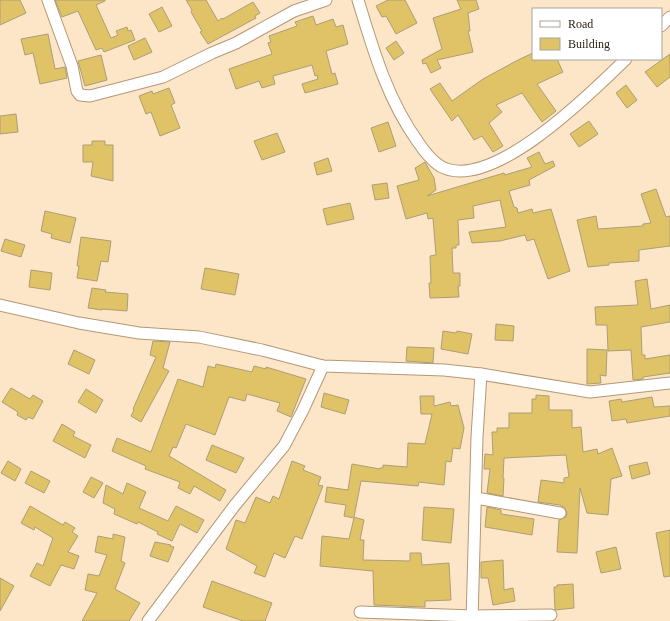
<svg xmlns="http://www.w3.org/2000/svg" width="670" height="621" viewBox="0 0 670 621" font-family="'Times New Roman',serif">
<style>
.building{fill:#dfc366;stroke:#ab9f75}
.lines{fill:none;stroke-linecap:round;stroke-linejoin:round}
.minor-casing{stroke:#b49875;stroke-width:13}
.minor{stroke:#fff;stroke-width:11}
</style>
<rect width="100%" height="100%" fill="#fde5c8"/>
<g class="building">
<path d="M0 0H20L26 13 0 25Z"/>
<path d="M55 0H105V1L96 5 111 38 118 35 116 31 127 27 128 31 131 30 135 40 104 52 102 48 96 50 78 11 62 17Z"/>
<path d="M186 0H206L218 21 222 18 223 19 253 2 260 13 255 16 256 18 208 44 200 32 202 31 191 12 192 10Z"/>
<path d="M388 0H405L417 23 396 34 386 16 382 17 376 6Z"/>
<path d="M457 0H476L479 9 468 13 470 31H468L473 52 437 60 441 68 431 73 426 63 423 64 422 60 442 49 433 18 461 9Z"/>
<path d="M162 7 172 26 159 32 149 14Z"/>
<path d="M313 16 316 25 333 19 336 27 343 25 348 44 326 51 332 74 335 73 338 84 305 93 302 84 318 79 317 75 315 76 312 65 273 76 275 84 262 88 259 81 236 89 229 69 272 54 268 43 271 42 269 36 297 26 295 22Z"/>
<path d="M48 34 55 69 65 67 67 78 40 84 33 53 25 55 21 39Z"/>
<path d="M145 38 152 52 134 60 128 46Z"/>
<path d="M396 41 404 53 394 60 386 48Z"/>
<path d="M533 53V59H557L563 72 537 84 556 111 542 122 522 93 496 105 502 112 489 123 503 146 493 152 482 136 474 140 458 115 452 121 430 89 440 83 452 101 483 79 518 60Z"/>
<path d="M670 54V77L657 87 645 72Z"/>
<path d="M101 55 107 80 85 86 78 61Z"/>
<path d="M626 85 637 100 627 108 616 93Z"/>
<path d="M169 88 175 103 171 105 180 128 160 136 151 112 146 114 139 96 152 91 153 94Z"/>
<path d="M16 114 18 132 0 134V116Z"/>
<path d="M589 121 598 134 579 147 570 134Z"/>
<path d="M388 122 396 146 379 152 371 128Z"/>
<path d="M277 133 285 152 262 160 254 141Z"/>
<path d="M92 141H105V145H113V181L91 176 93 162H83V145H92Z"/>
<path d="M539 152 545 164 553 161 555 166 529 180 530 185 509 191 514 207 517 208 518 213 532 209 533 213 551 209 570 271 548 279 534 239 527 241 525 235 500 241 472 243 469 232 506 227 500 200 473 206 474 218 458 220 459 245H456V248H452L453 273H460V286H458L459 297 430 298 429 283H431L430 256 436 255 433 218 428 219 427 213 406 219 397 186 419 180 415 168 425 162 434 178 436 190 427 196 504 173 505 175 532 167 527 158Z"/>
<path d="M328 158 332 171 317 175 314 163Z"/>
<path d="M387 183 389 198 375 200 372 185Z"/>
<path d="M656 189 666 217 670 216V246L639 250V261L609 263V265L588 267 577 220 596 216 598 229 643 226V224L651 223 641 194Z"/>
<path d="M350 203 354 219 327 225 323 209Z"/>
<path d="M45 211 76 218 70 243 51 238 52 234 41 231Z"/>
<path d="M81 237 111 241 108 262 101 261 97 281 77 278 79 266H77Z"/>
<path d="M5 239 25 245 21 257 1 251Z"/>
<path d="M205 268 239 274 235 295 201 289Z"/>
<path d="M31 270 52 273 50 290 29 287Z"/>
<path d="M647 279 651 309 670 305V322L641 327 642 355H645V359L670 355V373L643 377V379L633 380 631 350 608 351 607 325H596L595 307 638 305 635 281Z"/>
<path d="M92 288 106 290 105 292 128 294 127 311 102 309V310L88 308Z"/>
<path d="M496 324 514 326 513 341 495 340Z"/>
<path d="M443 331 456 333 457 331 472 334 468 354 441 349Z"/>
<path d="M153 341 170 342 163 368 169 371 141 422 131 416 134 410 133 409 156 357 150 355Z"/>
<path d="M407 347 434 348 433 363 406 361Z"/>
<path d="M587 349 607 350 606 376 600 375 601 383 587 384Z"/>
<path d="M74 350 95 360 89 374 68 364Z"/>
<path d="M216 364 252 372 254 366 266 369V367L306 379 291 417 277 411 280 403 247 394 245 401 229 397 215 435 186 424 176 448 173 447 169 456 226 490 220 501 194 486 190 494 178 488 180 482 145 469 146 466 112 451 117 438 151 452 178 379 203 387 208 366 215 368Z"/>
<path d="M11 388 30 399 33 395 43 401 33 419 28 417 26 420 17 415 18 412 2 402Z"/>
<path d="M86 389 103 400 96 413 78 402Z"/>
<path d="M324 393 349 400 345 414 321 407Z"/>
<path d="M536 395 549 396V410H572V428L581 427 583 452 597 449 598 454 612 448 622 476 611 479 608 515 587 513 580 488 577 553 557 552 559 520 566 517 567 514 565 508 560 505 538 502 541 480 564 483V478L569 477 566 455 504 458 503 478H504L503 496 487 493 490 469H484L485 454 493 455 492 432H497V428H509V413H532V399H536Z"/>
<path d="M420 396H434V406L450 402 451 406 458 405 464 428 460 449 453 448 451 462 446 461 444 485 419 482 418 486 361 481 354 517 364 520 360 540H364L363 560 410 561V553H421L422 565 449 563 451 600 425 601V607L374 605 373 571 320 566 322 536 349 539 354 518 344 516 346 505 325 502 327 487 348 490 352 464 380 469V468H383V465L407 467 408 443 425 444 432 414H421Z"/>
<path d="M652 397 654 407 670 406V416L627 423 626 419 612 421 609 401 621 399 622 402Z"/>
<path d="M62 424 75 432 73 436 91 445 85 458 53 441Z"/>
<path d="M212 445 244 458 236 473 206 460Z"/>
<path d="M8 461 21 469 15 481 1 473Z"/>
<path d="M292 461 305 466 303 470 321 477 318 485 323 486 302 539 295 536 285 558 274 553 265 577 254 573 257 566 226 549 236 520 245 523 256 497 270 503 273 496 279 499Z"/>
<path d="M647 462 650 474 632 479 629 466Z"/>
<path d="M31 471 50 481 44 493 25 483Z"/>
<path d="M91 477 103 483 94 498 83 492Z"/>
<path d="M127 483 146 492 139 508 168 521 176 506 204 520 197 533 180 524 172 541 157 534 158 532 138 522 137 524 114 514 115 509 103 503 106 485 123 494Z"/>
<path d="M30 506 63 525 65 522 75 528 72 532 78 536 68 552 79 556 74 569 61 565 50 586 30 576 37 563 43 566 53 538 35 527 34 530 21 523Z"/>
<path d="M424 507 454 509 451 543 422 540Z"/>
<path d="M487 507 501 510V514L534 519 532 535 485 527Z"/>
<path d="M670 530V576L664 577 656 533Z"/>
<path d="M113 534 125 537 121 561 125 563 115 589 140 603 129 621H82L97 593 85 590 88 574 99 576 107 555 95 552 98 536 113 539Z"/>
<path d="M155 542 171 545 170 546 174 547 168 562 150 556Z"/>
<path d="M616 547 621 569 601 573 596 552Z"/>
<path d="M503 560 504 590 513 588 515 601 493 605 488 578H481V562Z"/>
<path d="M0 578 14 586 0 611Z"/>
<path d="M212 581 272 603 265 621H243L203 607Z"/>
<path d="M573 584 574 608 555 610 554 587H557V585Z"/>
</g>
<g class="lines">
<g class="minor-casing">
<g id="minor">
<path d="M48 0 72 66 77 91 80 95 90 96 163 77 212 53 236 43 294 11 326 0"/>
<path d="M358 0C373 49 387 99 418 142 424 151 431 160 440 166 490 195 593 91 626 59"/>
<path d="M661 26 670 17"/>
<path d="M0 305 79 323 139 333 199 337 262 350 323 366 444 370 481 374 590 392 670 383"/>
<path d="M476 498 560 513"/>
<path d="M360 612 473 616 551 615"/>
<path d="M148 621 235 505 284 446 303 410 323 366"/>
<path d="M472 621 477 437 481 374"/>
</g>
</g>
<use href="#minor" class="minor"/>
</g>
<rect x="532" y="8" width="130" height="52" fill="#ffffff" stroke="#a9a59f"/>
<rect x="540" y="21" width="20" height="6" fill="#ffffff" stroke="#a9a59f"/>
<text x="568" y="28" font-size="12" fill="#271d0f">Road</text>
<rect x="540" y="38" width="20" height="12" fill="#dfc366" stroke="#a9a59f"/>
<text x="568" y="48" font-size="12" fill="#271d0f">Building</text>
</svg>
